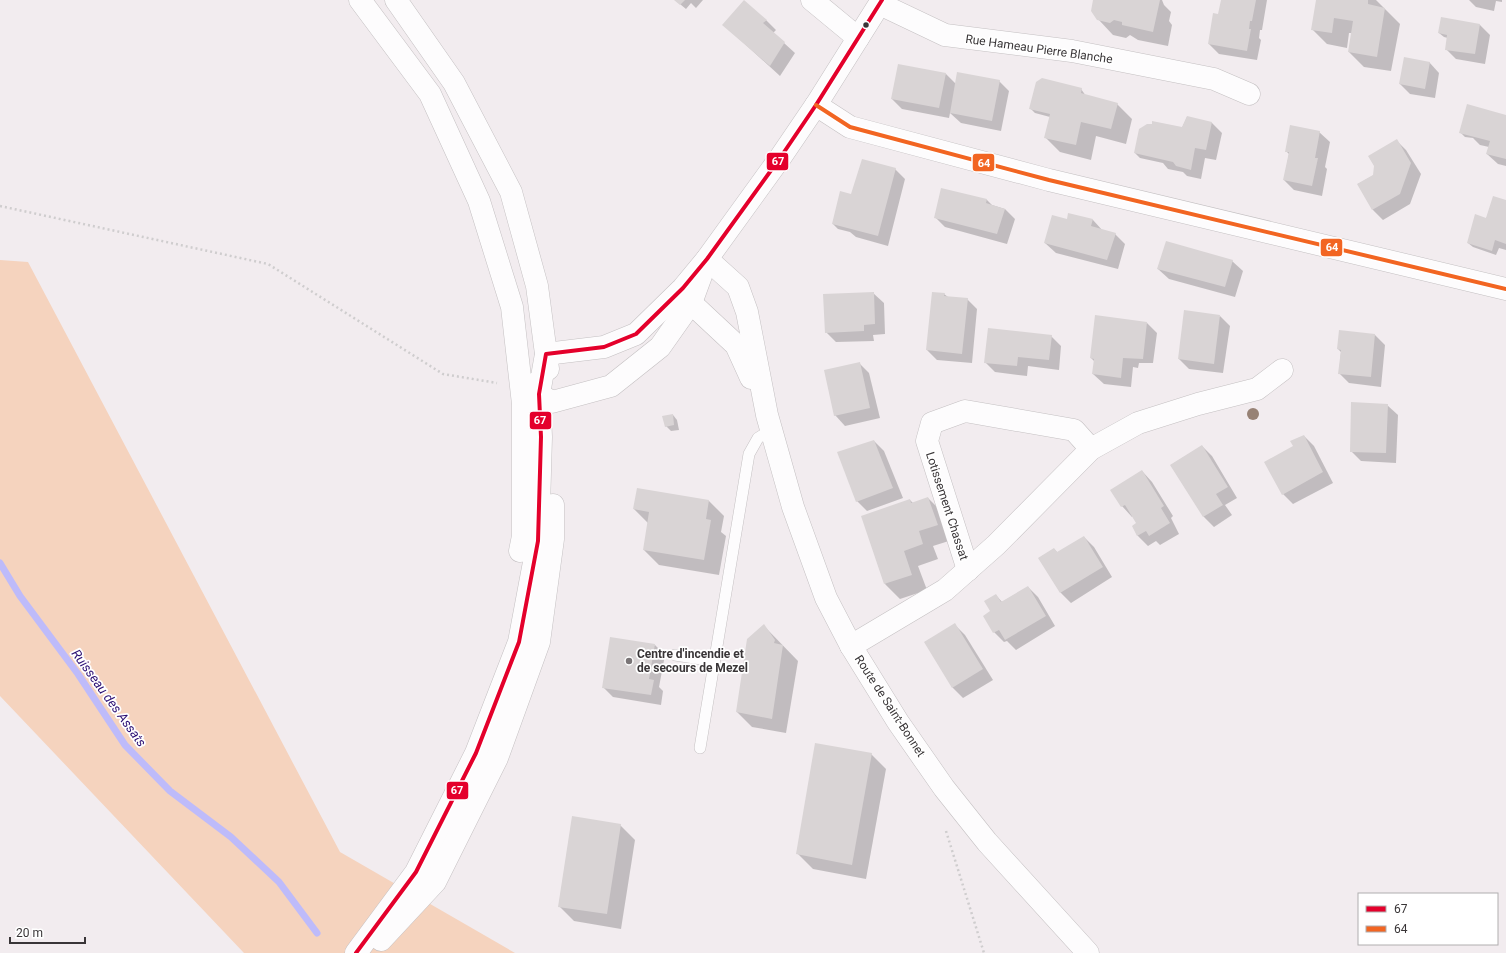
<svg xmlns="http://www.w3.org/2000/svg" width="1506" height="953" viewBox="0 0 1506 953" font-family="Roboto,sans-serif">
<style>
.green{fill:#f5d3be}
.shadow{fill:#0003}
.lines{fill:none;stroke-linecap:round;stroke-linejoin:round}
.stream{stroke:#bebbfa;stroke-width:7}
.building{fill:#d9d4d5}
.lane-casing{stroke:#c4c0c2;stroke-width:12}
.street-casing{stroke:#c4c0c2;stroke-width:23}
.secondary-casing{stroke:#c4c0c2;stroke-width:23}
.path{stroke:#cfcdce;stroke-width:2.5;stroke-dasharray:2 3;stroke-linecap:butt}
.lane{stroke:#fdfcfd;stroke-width:11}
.street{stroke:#fdfcfd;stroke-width:22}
.secondary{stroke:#fdfcfd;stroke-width:22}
.bus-1-casing{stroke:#fff;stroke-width:7}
.bus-2-casing{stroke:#fff;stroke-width:7}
.bus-1{stroke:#e4002b;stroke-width:4}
.bus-2{stroke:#f26522;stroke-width:4}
.tree{fill:#978275}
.bus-dot{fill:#393537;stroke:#fff;stroke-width:1.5}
.poi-dot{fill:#7a7577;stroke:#fff;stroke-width:1.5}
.labels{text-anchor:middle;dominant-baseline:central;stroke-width:3.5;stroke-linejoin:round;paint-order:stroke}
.street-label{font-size:12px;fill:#393537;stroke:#fff}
.poi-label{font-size:12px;font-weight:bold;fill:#393537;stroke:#fff;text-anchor:start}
.water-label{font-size:13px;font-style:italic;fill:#2a0e73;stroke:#fff}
.line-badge{stroke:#fff;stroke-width:1.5}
.badge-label{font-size:11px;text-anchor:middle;font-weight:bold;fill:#fff}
</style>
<rect width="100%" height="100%" fill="#f2ecef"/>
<path class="green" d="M0 260 28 262 340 852 515 953H244L0 696Z"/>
<g class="shadow">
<path d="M675 0H703L696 8 691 3 686 9Z"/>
<path d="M1094 0H1162L1164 5 1171 12 1169 21 1172 25 1168 46 1138 40 1130 35 1126 38 1113 35 1098 19Z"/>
<path d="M1222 0H1267L1262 30H1260L1259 38 1261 40 1257 60 1219 54 1209 44 1219 15Z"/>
<path d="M1317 0H1376L1400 24 1391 71 1364 67 1349 52 1352 33H1349L1347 48 1327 44 1312 29Z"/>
<path d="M1469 0H1502V2L1496 1 1494 11 1476 7Z"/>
<path d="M766 20 776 30 773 33 795 53 780 76 724 25Z"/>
<path d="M1480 25 1490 35 1485 64 1456 59 1446 49 1448 38 1444 37 1439 33Z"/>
<path d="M1429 62 1439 73 1435 98 1410 94 1400 84Z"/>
<path d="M946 74 956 84 999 81 1009 91 1001 131 961 123 950 113 949 118 902 109 892 99Z"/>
<path d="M1081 89 1086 96 1117 104 1132 119 1126 144 1096 136 1091 160 1060 152 1045 137 1050 117 1035 113 1030 108Z"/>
<path d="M1506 116V166L1498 164 1487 154 1489 147 1480 145 1473 138 1465 137 1460 132Z"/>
<path d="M1187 117 1212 123 1222 133 1216 160 1205 158 1201 179 1187 176 1183 172 1168 169 1163 163 1140 158 1135 153 1182 128Z"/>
<path d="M1319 132 1330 142 1325 167 1327 169 1322 196 1294 190 1284 180 1289 154 1286 151Z"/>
<path d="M1396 140 1406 150 1421 174 1410 204 1383 220 1373 210 1358 184 1374 175Z"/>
<path d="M895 169 905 179 888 246 856 237 850 232 838 229 833 224 852 195Z"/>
<path d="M942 189 987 200 992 205 1005 209 1015 219 1007 244 945 227 935 217Z"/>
<path d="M1506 201V250L1499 248 1496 255 1473 247 1468 243 1486 218Z"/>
<path d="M1069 214 1093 220 1103 231 1115 234 1125 244 1118 269 1056 253 1045 243 1068 220Z"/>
<path d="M1232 261 1243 271 1235 297 1169 279 1158 269Z"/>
<path d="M873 293 884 303 885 334 873 335 874 341 836 342 826 332Z"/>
<path d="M944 294 948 297 967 299 977 309 972 363 937 360 927 350Z"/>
<path d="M1220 316 1230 326 1223 373 1189 369 1179 359Z"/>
<path d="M1147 323 1157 333 1153 363H1139L1138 368 1133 367 1131 387 1104 384 1093 374 1095 362 1091 358Z"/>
<path d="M1375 335 1385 345 1381 387 1349 383 1339 373 1341 352 1338 349Z"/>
<path d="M1051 336 1061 346 1059 370 1028 366 1027 376 995 372 985 362Z"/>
<path d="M859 363 869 373 880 418 845 426 835 415Z"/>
<path d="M1387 405 1398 415 1396 463 1361 461 1351 451Z"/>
<path d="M673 415 677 420 679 430 671 431 666 426Z"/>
<path d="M1304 436 1314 446 1333 483 1293 504 1283 494Z"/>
<path d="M874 441 884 451 903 498 867 511 857 501Z"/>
<path d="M1202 446 1212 456 1237 498 1225 505 1232 515 1214 527 1204 517 1171 465Z"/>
<path d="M1142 471 1152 482 1173 516 1171 518 1179 534 1160 545 1156 541 1148 546 1138 536 1133 526 1138 523 1133 516 1132 517 1122 506Z"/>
<path d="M928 498 943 513 952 540 933 546 938 559 918 566 927 590 900 599 885 584 910 500 913 503Z"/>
<path d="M709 501 724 516 721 532 726 536 719 575 659 565 644 550 648 523 634 509Z"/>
<path d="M1084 537 1094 547 1112 577 1071 603 1061 593 1039 558 1054 549 1058 553Z"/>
<path d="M1028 587 1038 597 1055 626 1016 650 1007 641 1004 642 994 632 991 612 996 595 1002 602Z"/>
<path d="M955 625 965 635 993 680 963 698 953 688 925 642Z"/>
<path d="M764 626 798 661 786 733 752 727 737 712Z"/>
<path d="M655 645 665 655 659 687 663 691 661 705 613 697 603 687Z"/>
<path d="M871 754 886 769 866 879 813 869 798 854Z"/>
<path d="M620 825 635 840 621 929 574 921 559 906Z"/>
</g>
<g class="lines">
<path class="stream" d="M0 563 20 596 78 674 125 745 170 791 231 837 279 882 317 933"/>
</g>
<g class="building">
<path d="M674 0H685L680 5Z"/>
<path d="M744 0 767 20 763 23 785 42 770 66 722 25Z"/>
<path d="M1093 0H1160L1153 32 1122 25V22L1114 20 1110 23 1097 20 1091 11Z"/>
<path d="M1221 0H1256L1252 21H1250L1249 29H1251L1247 51 1208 44 1213 13 1218 14Z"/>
<path d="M1316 0H1368V4L1385 8 1377 57 1348 52 1353 21 1334 18 1332 33 1311 30Z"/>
<path d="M1441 17 1480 24 1475 54 1445 50 1447 35 1438 33Z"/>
<path d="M1404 57 1430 62 1425 89 1399 84Z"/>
<path d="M898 64 946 73 939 108 891 99Z"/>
<path d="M957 72 1000 80 992 121 950 113Z"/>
<path d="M1042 78 1082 88 1081 93 1118 103 1111 129 1081 122 1076 145 1044 138 1050 114 1029 109 1036 82Z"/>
<path d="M1467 104 1506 115V159L1486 154 1490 141 1459 133Z"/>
<path d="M1187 116 1212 122 1206 150 1195 148 1191 170 1176 166 1173 162 1134 153 1139 129 1147 124H1152V121L1182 127Z"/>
<path d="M1290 125 1320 131 1315 158H1318L1312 186 1283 180 1289 152H1285Z"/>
<path d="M1397 139 1411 163 1400 194 1372 210 1357 184 1373 175 1374 166 1368 156Z"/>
<path d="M862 159 896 168 878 236 832 224 840 191 851 194Z"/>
<path d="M941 188 987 199 986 203 1005 209 997 234 934 218Z"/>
<path d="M1493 196 1506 200V244L1495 240 1492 251 1467 243 1475 214 1486 218Z"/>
<path d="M1068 213 1093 219 1091 226 1116 233 1107 260 1044 243 1052 215 1067 219Z"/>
<path d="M1166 241 1233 260 1225 287 1157 269Z"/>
<path d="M874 292 875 324 864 325V331L825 333 823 294Z"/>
<path d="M932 292 945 293 944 296 968 298 962 354 926 350Z"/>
<path d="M1184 310 1220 315 1214 364 1178 359Z"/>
<path d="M1095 315 1147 322 1143 359 1123 358 1121 378 1092 374 1094 359 1090 358Z"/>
<path d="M988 328 1052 335 1049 360 1018 357 1017 366 984 363Z"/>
<path d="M1339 330 1375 334 1371 377 1338 374 1341 350 1337 349Z"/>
<path d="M860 362 870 408 834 416 824 370Z"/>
<path d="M1351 402 1388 404 1386 453 1350 452Z"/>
<path d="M673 414 674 425 665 427 662 416Z"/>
<path d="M1304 435 1323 472 1282 495 1264 462 1293 446 1290 441Z"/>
<path d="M874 440 893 488 856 502 837 452Z"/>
<path d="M1202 445 1228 487 1216 494 1223 505 1203 517 1170 465Z"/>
<path d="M1142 470 1164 506 1161 508 1170 523 1149 536 1146 531 1137 536 1132 526 1136 523 1125 505 1121 507 1110 490Z"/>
<path d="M637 488 709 500 706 519 711 520 704 560 643 550 649 512 633 509Z"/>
<path d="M928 497 938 525 919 531 923 544 904 551 912 575 884 584 861 516 910 499 911 503Z"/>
<path d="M1084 536 1103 567 1060 593 1038 558 1054 548 1057 552Z"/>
<path d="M1028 586 1046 616 1005 640 999 630 993 633 983 616 990 611 984 601 996 594 1001 602Z"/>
<path d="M955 623 983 669 952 688 924 642Z"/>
<path d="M764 624 775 640 774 643 783 645 772 719 736 712 747 639Z"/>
<path d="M610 637 655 644 649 679 654 680 651 695 602 688Z"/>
<path d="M815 743 872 753 852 865 796 854Z"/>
<path d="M572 816 621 824 607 914 558 907Z"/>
</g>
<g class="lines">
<g class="lane-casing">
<g id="lane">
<path d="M675 655 714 661"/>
<path d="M700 748 749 454 758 438 771 430"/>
</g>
</g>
<g class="street-casing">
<g id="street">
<path d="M812 0 858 38"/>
<path d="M880 4 945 35 1072 51 1214 79 1249 94"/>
<path d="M816 105 850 127 1049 180 1506 289"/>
<path d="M968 570 927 441 932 423 965 411 1074 430 1091 449"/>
<path d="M851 646 945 590 996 545 1091 449 1138 423 1198 404 1257 389 1282 370"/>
</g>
</g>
<g class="secondary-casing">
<g id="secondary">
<path d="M360 0 430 94 479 201 512 307 523 404V536L520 551"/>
<path d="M396 0 454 83 511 192 537 286 548 369"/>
<path d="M707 259 738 287 747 312 767 415 793 507 826 598 851 646 898 722 944 788 987 842 1088 953"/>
<path d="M684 291 691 303 736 345 751 378"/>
<path d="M536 383 539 394 552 402 611 386 660 347 691 303 702 273"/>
<path d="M381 940 435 882 497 758 539 642 553 539V505"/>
<path d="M356 953 416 872 476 753 519 642 538 541 541 437 539 394 546 354 604 347 636 334 683 288 707 259 780 158 816 105 882 0"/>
</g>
</g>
<g class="path">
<path d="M0 206 268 264 443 374 497 383"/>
<path d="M946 831 984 953"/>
</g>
<use href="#lane" class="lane"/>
<use href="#street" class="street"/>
<use href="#secondary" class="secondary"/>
<g class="bus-1-casing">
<path id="bus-1" d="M356 953 416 872 476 753 519 642 538 541 541 437 539 394 546 354 604 347 636 334 683 288 707 259 780 158 816 105 882 0"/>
</g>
<g class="bus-2-casing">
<path id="bus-2" d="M816 105 850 127 1049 180 1506 289"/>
</g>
<use href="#bus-1" class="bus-1"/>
<use href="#bus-2" class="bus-2"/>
</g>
<circle class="tree" cx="1253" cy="414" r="6"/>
<circle class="bus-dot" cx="866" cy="25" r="3.5"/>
<circle class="poi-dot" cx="629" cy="661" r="4"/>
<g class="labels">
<g class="street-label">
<text transform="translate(1039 49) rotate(8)">Rue Hameau Pierre Blanche</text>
<text transform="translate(947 506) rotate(72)">Lotissement Chassat</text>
<text transform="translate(890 706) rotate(57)">Route de Saint-Bonnet</text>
</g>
<g class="poi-label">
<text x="637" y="654">Centre d'incendie et<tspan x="637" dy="14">de secours de Mezel</tspan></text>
</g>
<g class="water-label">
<text transform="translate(109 698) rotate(54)">Ruisseau des Assats</text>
</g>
</g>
<g class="line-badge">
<rect x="766" y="152" width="23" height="19" rx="4" fill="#e4002b"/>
<rect x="972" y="153" width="23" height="19" rx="4" fill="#f26522"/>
<rect x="1320" y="238" width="23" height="19" rx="4" fill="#f26522"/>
<rect x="529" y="411" width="23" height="19" rx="4" fill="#e4002b"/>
<rect x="446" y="781" width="23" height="19" rx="4" fill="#e4002b"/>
</g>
<g class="badge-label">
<text x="778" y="165">67</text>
<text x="984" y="167">64</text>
<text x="1332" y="251">64</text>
<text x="540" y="424">67</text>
<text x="457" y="794">67</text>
</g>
<rect x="1358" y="893" width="140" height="52" fill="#ffffff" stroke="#b0aeaf"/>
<rect x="1366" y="906" width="20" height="6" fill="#e4002b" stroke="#b0aeaf"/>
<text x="1394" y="913" font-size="12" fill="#393537">67</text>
<rect x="1366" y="926" width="20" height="6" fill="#f26522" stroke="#b0aeaf"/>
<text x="1394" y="933" font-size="12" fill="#393537">64</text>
<path d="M10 937v6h75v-6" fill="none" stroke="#393537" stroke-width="2"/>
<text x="16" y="937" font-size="12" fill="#393537" stroke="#ffffff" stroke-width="3" paint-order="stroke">20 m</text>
</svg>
